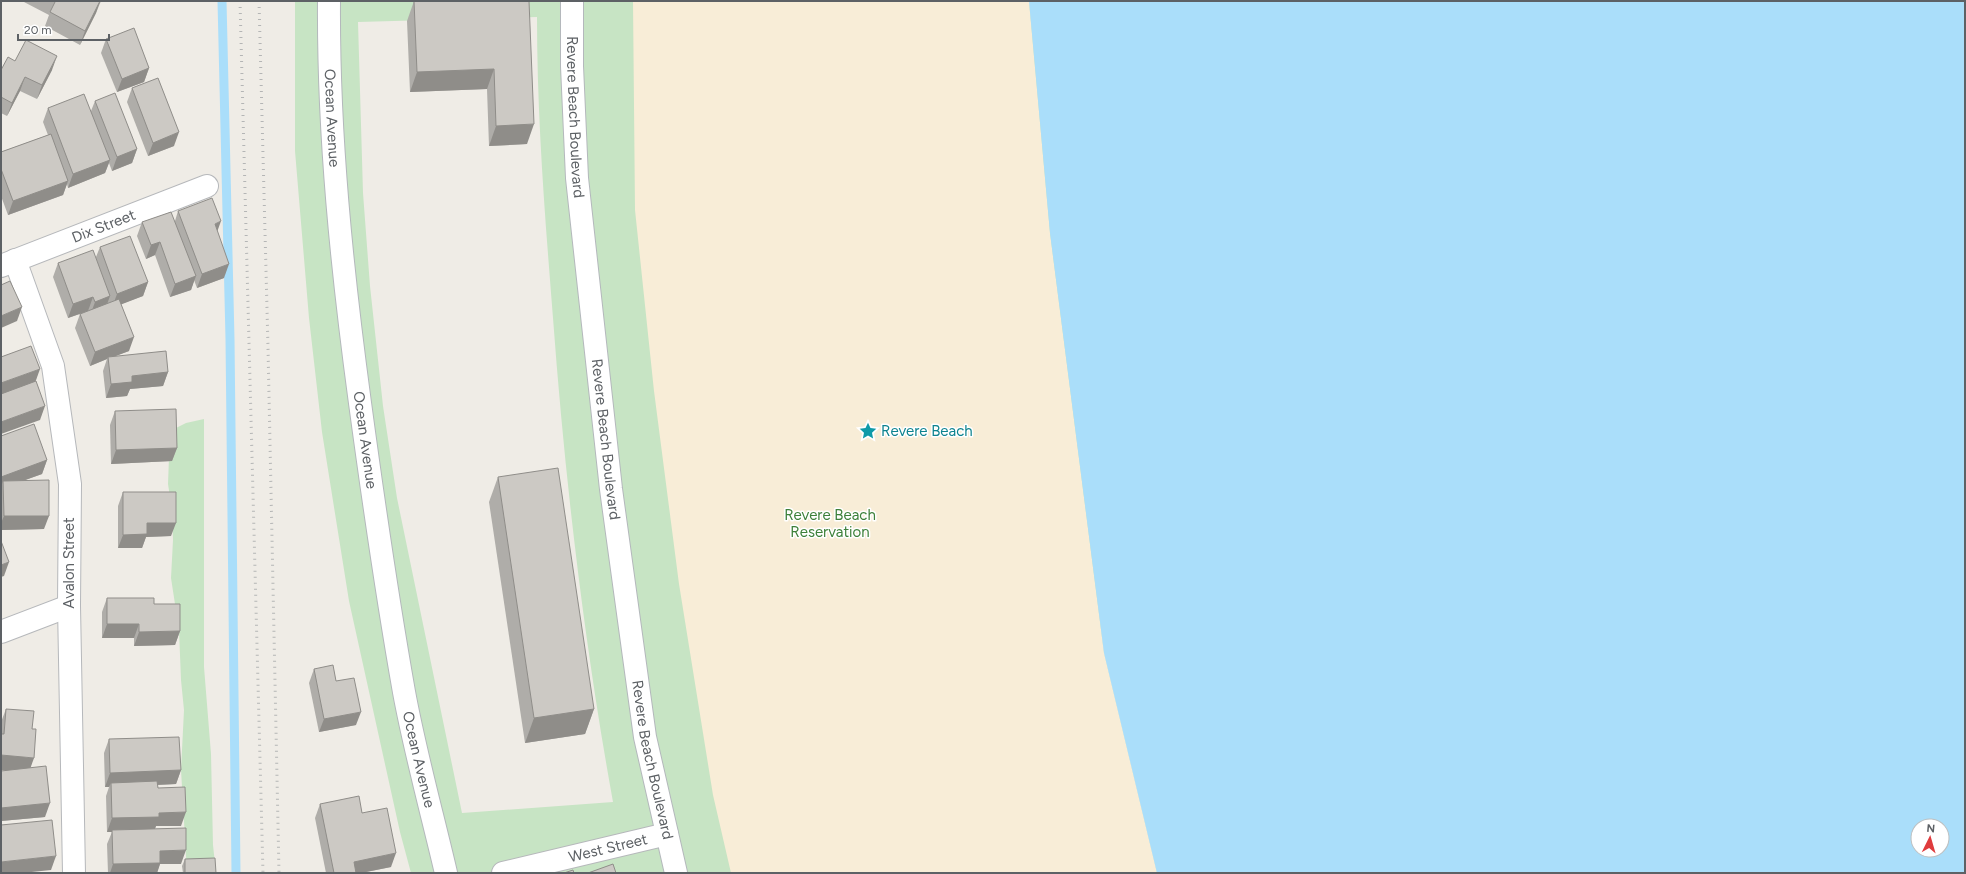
<svg xmlns="http://www.w3.org/2000/svg" width="1966" height="874" viewBox="0 0 1966 874" font-family="Figtree,sans-serif">
<style>
.green{fill:#c7e4c4;fill-rule:evenodd}
.sand{fill:#f8edd7}
.water{fill:#aadefa;fill-rule:evenodd}
.lines{fill:none;stroke-linecap:round;stroke-linejoin:round}
.stream{stroke:#aadefa;stroke-width:9}
.minor-casing{stroke:#b6b8bb;stroke-width:24}
.secondary-casing{stroke:#b4b8bc;stroke-width:24}
.minor{stroke:#fff;stroke-width:22}
.secondary{stroke:#fff;stroke-width:22}
.rail{stroke:#b4b5b5;stroke-width:3;stroke-dasharray:1 5;stroke-linecap:butt}
.wall{fill:#afada9}
.shaded-wall{fill:#8f8d89}
.building{fill:#ccc9c4;stroke:#8f8d89}
.labels{text-anchor:middle;dominant-baseline:central;stroke-width:3;stroke-linejoin:round;paint-order:stroke}
.street-label{font-size:15px;fill:#5d6165;stroke:#fff}
.culture-label{font-size:15px;fill:#0d838f;stroke:#fff;text-anchor:start}
.park-label{font-size:15px;fill:#3d803a;stroke:#fff}
</style>
<rect width="100%" height="100%" fill="#efece6"/>
<g class="green">
<path d="M295 1H1029L1104 653 1157 873H411L400 832 349 601 322 432 309 318 295 151ZM537 17C537 118 545 217 553 318 565 480 584 642 613 802L462 813 397 498 383 406 370 286 363 193 358 22Z"/>
<path d="M204 419V667L211 754 213 845 216 873H187L181 770 184 710 181 680 179 630 171 578 173 540 172 510 168 484 170 431 186 423Z"/>
</g>
<path class="sand" d="M633 1H1029L1050 233 1104 653 1157 873H731L713 795 679 584 654 391 635 210Z"/>
<path class="water" d="M1029 1H1965V873H1157L1104 653 1050 233ZM1918 826H1942V850H1918Z"/>
<g class="lines">
<path class="stream" d="M222 1 230 339 236 873"/>
<g class="minor-casing">
<g id="minor">
<path d="M15 260 53 366 70 484 69 606 74 873"/>
<path id="s1" d="M1 266 207 186"/>
<path d="M1 632 69 606"/>
<path id="s2" d="M503 873 667 834"/>
</g>
</g>
<g class="secondary-casing">
<g id="secondary">
<path id="s3" d="M329 1C328 135 342 270 360 403 373 499 387 596 404 692 415 752 432 813 446 873"/>
<path id="s4" d="M572 1V66L577 178 611 489 645 737 676 873"/>
</g>
</g>
<use href="#minor" class="minor"/>
<use href="#secondary" class="secondary"/>
<g class="rail">
<path d="M240 1 263 873"/>
<path d="M259 1 268 347 279 873"/>
</g>
</g>
<g class="wall">
<path d="M24 1H101L96 13 80 45 45 26 49 15 24 2Z"/>
<path d="M414 1H529L527 144 489 146 487 89 410 92 407 21Z"/>
<path d="M106 39 149 68 144 82 117 92 101 53Z"/>
<path d="M15 61 52 70 37 99 20 91 7 116 1 113V70Z"/>
<path d="M132 88 174 146 148 156 127 102Z"/>
<path d="M95 101 137 149 132 163 112 171 109 163 105 173 68 188 67 184 63 195 8 215 1 196V152L48 135 43 122 48 108 91 111Z"/>
<path d="M178 211 217 231 224 278 197 288 194 280 191 290 170 297 155 255 146 259 137 236 142 222 175 221Z"/>
<path d="M100 247 148 282 143 296 121 304 129 351 115 356 168 372 163 386 130 389 127 396 106 398 103 371 107 359 90 366 75 328 80 314 88 311 68 318 53 277 58 263 96 257Z"/>
<path d="M115 411 177 448 172 461 111 464 110 425Z"/>
<path d="M1 436 47 460 42 474 25 480 44 529 1 530Z"/>
<path d="M498 477 594 709 585 734 525 743 489 502Z"/>
<path d="M123 492 171 536 146 537 142 548H118V506Z"/>
<path d="M107 598 154 604 180 631 175 645 134 646V638H102V612Z"/>
<path d="M314 669 336 681 356 725 319 732 309 683Z"/>
<path d="M6 709 30 768 45 817 1 821V771L7 770H1V722Z"/>
<path d="M109 739 181 770 176 784 157 785 158 788 181 826H156L155 829 181 864H160L157 873H108L107 844 112 832H107L106 796 109 787H105L104 753Z"/>
<path d="M320 804 362 813 391 867 361 873H326L315 818Z"/>
<path d="M185 859 216 873H183L182 866Z"/>
</g>
<g class="shaded-wall">
<path d="M100 1 96 13 80 45 85 31Z"/>
<path d="M57 56 52 70 37 99 42 85Z"/>
<path d="M149 68 144 82 117 92 122 79Z"/>
<path d="M494 69 487 89 410 92 417 72Z"/>
<path d="M25 77 20 91 7 116 12 103Z"/>
<path d="M534 124 527 144 489 146 496 126Z"/>
<path d="M179 132 174 146 148 156 153 143Z"/>
<path d="M137 149 132 163 112 171 117 157Z"/>
<path d="M110 160 105 173 68 188 73 174Z"/>
<path d="M68 181 63 195 8 215 13 201Z"/>
<path d="M221 221 216 235 215 224Z"/>
<path d="M160 242 155 255 146 259 151 245Z"/>
<path d="M229 264 224 278 197 288 202 274Z"/>
<path d="M196 276 191 290 170 297 175 284Z"/>
<path d="M148 282 143 296 112 308 117 294Z"/>
<path d="M110 296 105 310 90 316 95 302Z"/>
<path d="M93 297 88 311 68 318 73 304Z"/>
<path d="M22 307 17 321 1 328V316Z"/>
<path d="M134 337 129 351 108 359V357L107 359 90 366 95 352Z"/>
<path d="M40 369 35 383 1 395V383Z"/>
<path d="M168 372 163 386 130 389 127 396 106 398 111 384 132 376Z"/>
<path d="M45 406 40 420 1 434V422Z"/>
<path d="M177 448 172 461 111 464 116 450Z"/>
<path d="M47 460 42 474 3 488V481L1 487V477Z"/>
<path d="M4 516H49L44 529 1 530V523Z"/>
<path d="M147 523H176L171 536 146 537 142 548H118L123 535Z"/>
<path d="M9 562 4 576 1 577V565Z"/>
<path d="M107 624H139L134 638H102Z"/>
<path d="M180 631 175 645 134 646 139 632Z"/>
<path d="M594 709 585 734 525 743 534 718Z"/>
<path d="M361 712 356 725 319 732 324 719Z"/>
<path d="M1 755 34 758 29 772 1 770Z"/>
<path d="M181 770 176 784 111 787V783L109 787H105L110 773Z"/>
<path d="M50 803 45 817 1 821V808Z"/>
<path d="M186 812 181 826H156L154 831 112 830V832H107L112 818 159 813Z"/>
<path d="M186 850 181 864H160L157 873H110L113 864 160 851Z"/>
<path d="M396 853 391 867 361 873H350L354 862Z"/>
<path d="M56 856 51 870 22 873H1V862Z"/>
</g>
<g class="building">
<path d="M54 1H100L85 31 50 12 55 2Z"/>
<path d="M414 1H529L534 124 496 126 494 69 417 72Z"/>
<path d="M134 28 149 68 122 79 106 39Z"/>
<path d="M26 40 57 56 42 85 25 77 12 103 1 97V70L8 57 15 61Z"/>
<path d="M158 78 179 132 153 143 132 88Z"/>
<path d="M115 93 137 149 117 157 95 101Z"/>
<path d="M84 94 110 160 73 174 48 108Z"/>
<path d="M51 134 68 181 13 201 1 169V152Z"/>
<path d="M212 198 221 221 215 224 229 264 202 274 178 211Z"/>
<path d="M171 212 196 276 175 284 160 242 151 245 142 222Z"/>
<path d="M130 236 148 282 117 294 100 247Z"/>
<path d="M93 250 110 296 95 302 93 297 73 304 58 263Z"/>
<path d="M10 281 22 307 1 316V285Z"/>
<path d="M119 299 134 337 95 352 80 314Z"/>
<path d="M31 346 40 369 1 383V357Z"/>
<path d="M166 351 168 372 132 376V382L111 384 108 357Z"/>
<path d="M36 381 45 406 1 422V394Z"/>
<path d="M176 409 177 448 116 450 115 411Z"/>
<path d="M34 424 47 460 1 477V436Z"/>
<path d="M558 468 594 709 534 718 498 477Z"/>
<path d="M49 480V516H4L3 481Z"/>
<path d="M123 492H176V523H147V534L123 535Z"/>
<path d="M1 541 9 562 1 565Z"/>
<path d="M107 598H154V604H180V631L139 632V624H107Z"/>
<path d="M333 665 336 681 354 678 361 712 324 719 314 669Z"/>
<path d="M6 709 34 711 32 729H36L34 758 1 755V734H4Z"/>
<path d="M179 737 181 770 110 773 109 739Z"/>
<path d="M46 766 50 803 1 808V771Z"/>
<path d="M157 781 158 788 185 787 186 812 159 813V817L112 818 111 783Z"/>
<path d="M359 796 362 813 387 808 396 853 354 862 356 873H334L320 804Z"/>
<path d="M52 820 56 856 1 862V825Z"/>
<path d="M186 828V850L160 851V863L113 864 112 830Z"/>
<path d="M215 858 216 873H185V859Z"/>
<path d="M613 864 616 873H588Z"/>
<path d="M573 870 574 873H564Z"/>
</g>
<defs>
<g id="sight-bare" transform="scale(1.38)"><path d="M0-6L1.8-2.2L6-1.7L2.9 1.2L3.7 5.4L0 3.3L-3.7 5.4L-2.9 1.2L-6-1.7L-1.8-2.2Z" fill="#0f9aa8" stroke="#fff" stroke-width="2.5" paint-order="stroke"/></g>
</defs>
<g fill-rule="evenodd">
<use href="#sight-bare" x="868" y="431"/>
</g>
<g class="labels">
<g class="street-label">
<text stroke="none"><textPath href="#s4" startOffset="116">Revere Beach Boulevard</textPath></text>
<text stroke="none"><textPath href="#s3" startOffset="117">Ocean Avenue</textPath></text>
<text stroke="none"><textPath href="#s1" startOffset="110">Dix Street</textPath></text>
<text stroke="none"><textPath href="#s4" startOffset="440">Revere Beach Boulevard</textPath></text>
<text stroke="none"><textPath href="#s3" startOffset="441">Ocean Avenue</textPath></text>
<text transform="translate(69 563) rotate(-90)">Avalon Street</text>
<text stroke="none"><textPath href="#s3" startOffset="765">Ocean Avenue</textPath></text>
<text stroke="none"><textPath href="#s4" startOffset="764">Revere Beach Boulevard</textPath></text>
<text stroke="none"><textPath href="#s2" startOffset="108">West Street</textPath></text>
</g>
<g class="culture-label">
<text x="881" y="431">Revere Beach</text>
</g>
<g class="park-label">
<text x="830" y="515">Revere Beach<tspan x="830" dy="17">Reservation</tspan></text>
</g>
</g>
<rect width="1966" height="874" fill="none" stroke="#5d6165" stroke-width="4"/>
<g transform="translate(1930 838) rotate(5)"><circle r="19" fill="#ffffff" stroke="#bec0c1"/>
<path d="M0-3L7 15L0 10L-7 15Z" fill="#df3b3d"/>
<text y="-6" font-size="11" font-weight="bold" text-anchor="middle" fill="#5d6165">N</text>
</g>
<path d="M18 34v6h91v-6" fill="none" stroke="#5d6165" stroke-width="2"/>
<text x="24" y="34" font-size="12" fill="#5d6165" stroke="#ffffff" stroke-width="3" paint-order="stroke">20 m</text>
</svg>
